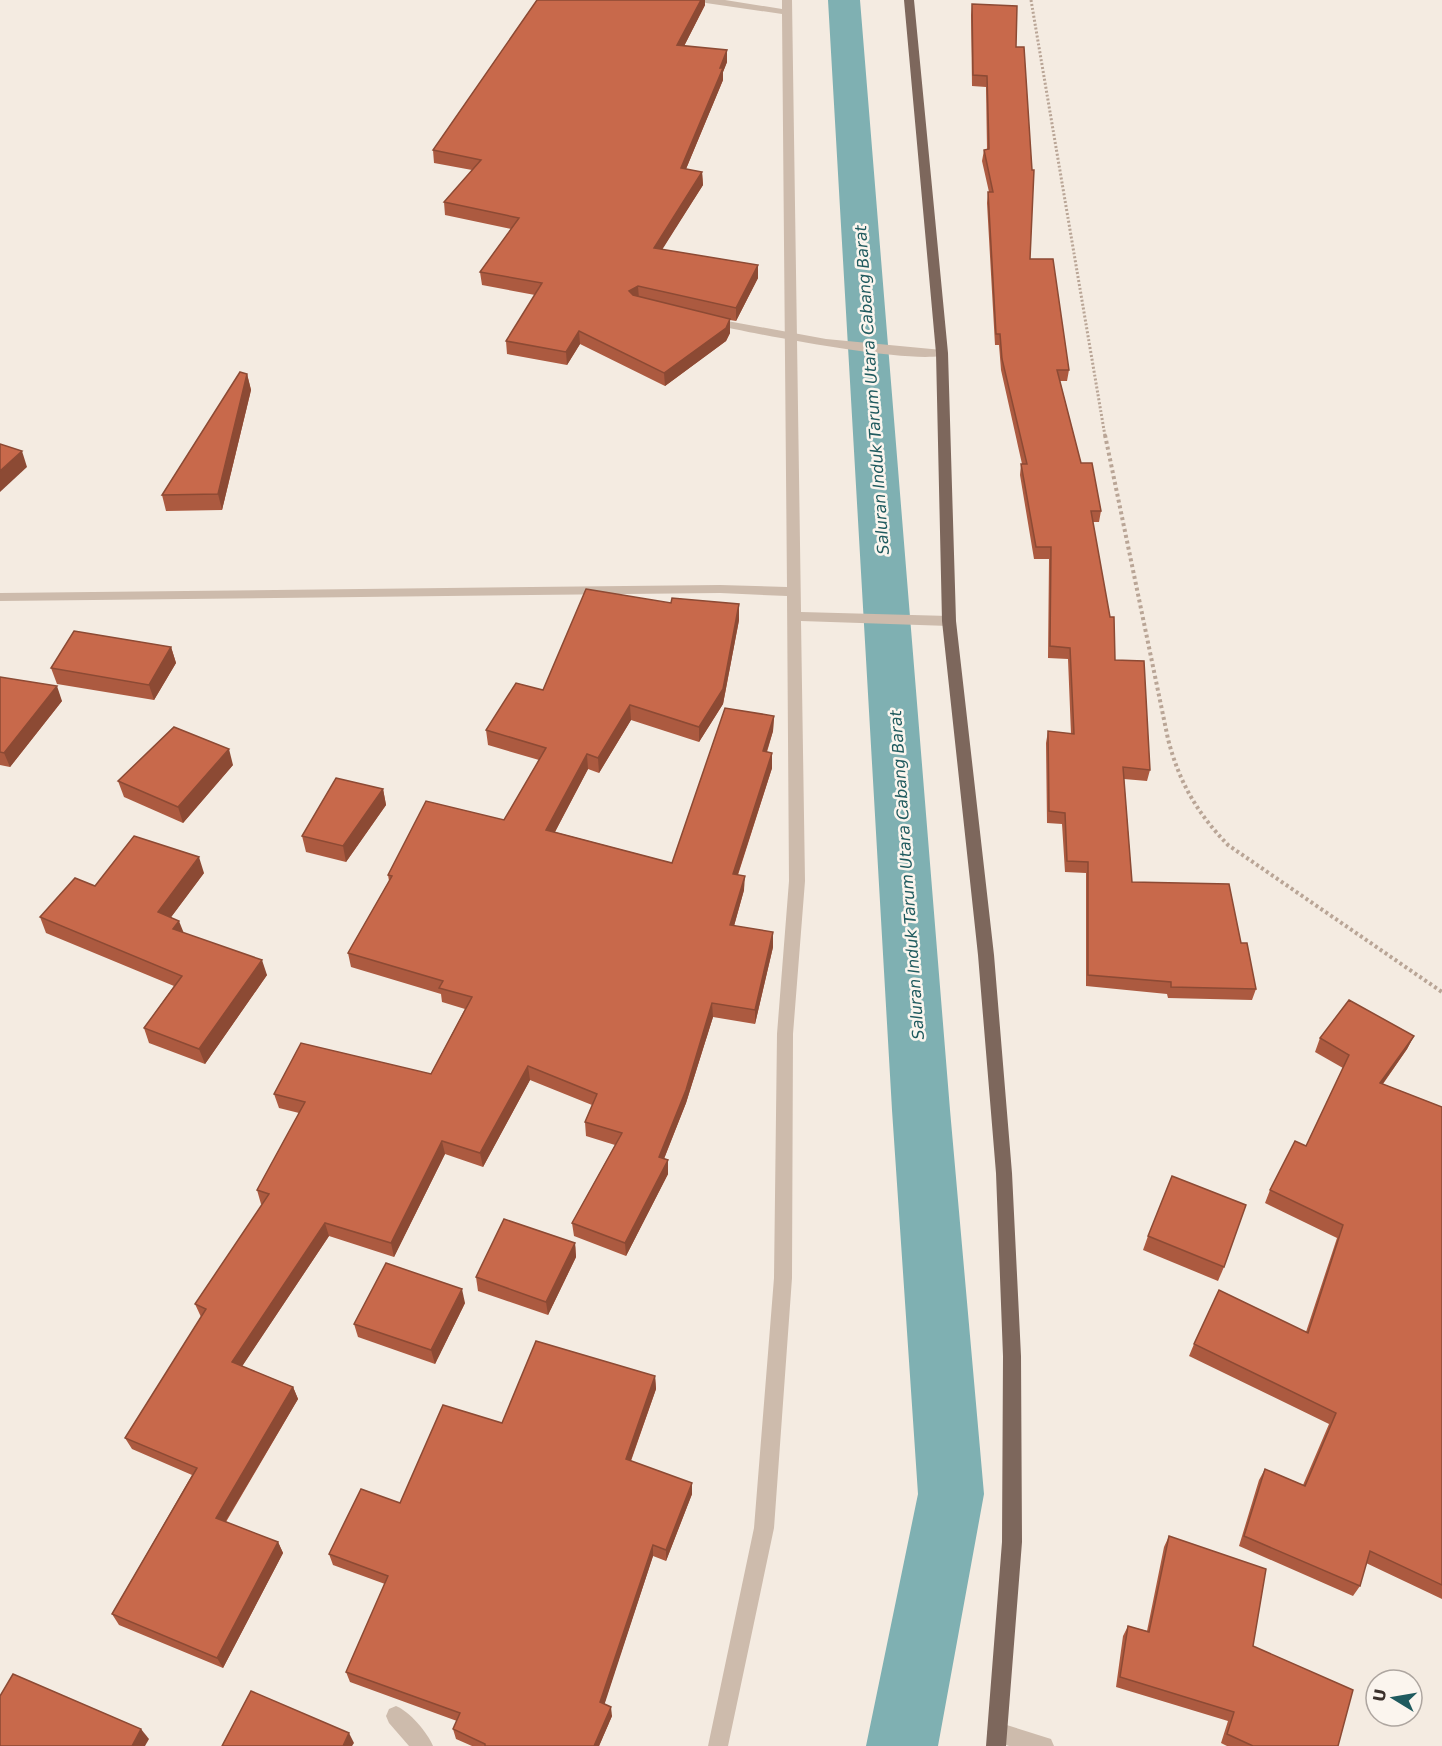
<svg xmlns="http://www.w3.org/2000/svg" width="1442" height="1746" viewBox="0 0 1442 1746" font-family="'DejaVu Sans',sans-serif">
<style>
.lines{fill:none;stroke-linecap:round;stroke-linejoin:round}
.canal{fill:#7fb0b2;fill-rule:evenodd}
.path-far1{stroke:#b9a596;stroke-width:3;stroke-dasharray:2 2;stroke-linecap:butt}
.path{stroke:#b9a596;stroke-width:4;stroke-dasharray:3 3;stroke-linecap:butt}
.service{fill:#cdbbac;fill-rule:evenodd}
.minor{fill:#cdbbac;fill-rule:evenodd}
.primary{fill:#7d675c;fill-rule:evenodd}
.wall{fill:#ac5a40}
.shaded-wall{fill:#8c4a34}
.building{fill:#c8694b;stroke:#8c4a34;stroke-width:1.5}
.labels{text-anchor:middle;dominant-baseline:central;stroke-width:5;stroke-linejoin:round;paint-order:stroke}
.water-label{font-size:16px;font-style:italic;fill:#1f5a5e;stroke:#fbf5ee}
</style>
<rect width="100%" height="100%" fill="#f4ebe1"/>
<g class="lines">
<path class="canal" d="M828 0H860L950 1110 984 1494 938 1746H866L918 1494 892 1110Z"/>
<path class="path-far1" d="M1031 0 1105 436"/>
<path class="path" d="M1105 435 1168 739C1179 782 1197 813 1228 845L1442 992"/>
<path class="service" d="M711 318 826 339 942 350 948 353C930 369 739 331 707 323V319Z"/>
<g class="minor">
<path d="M701 0H725L782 9V0H792L801 612 949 616 956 621 949 626 801 621 805 881 793 1034 792 1278 774 1528 728 1746H708L754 1528 774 1278 777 1034 789 881 787 596 720 593 0 601V593L720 585 787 587 782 14 706 3Z"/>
<path d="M396 1706C410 1712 427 1732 433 1746H409L389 1723 386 1716 389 1709Z"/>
<path d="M997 1722 1051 1739 1054 1746H1009L990 1739 987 1732 990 1725Z"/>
</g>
<path class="primary" d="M904 0H914L948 353 956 621 994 955 1012 1173 1021 1356 1022 1542 1006 1746H986L1002 1542 1003 1356 996 1173 978 955 942 621 936 353Z"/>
</g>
<g class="wall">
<path d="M537 0H705V5L684 46 727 62 723 72V80L686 169 702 172 703 185 662 249 758 278 736 321 730 320V333L726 341 665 386 580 344 567 365 507 354 506 341 535 295 482 285 480 272 511 229 445 215 444 202 472 170 434 163 433 150Z"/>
<path d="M972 4 1016 47 1030 259 1069 370 1067 381H1060L1081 463 1101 511 1099 522H1093L1115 660 1150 770 1147 781 1124 779 1132 882 1241 943 1256 989 1252 1000 1168 998 1167 994 1086 986V873L1065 872 1062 824 1047 823 1046 743 1048 731 1071 734 1068 659 1048 658 1049 559H1034L1020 475 1021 464H1022L1001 370 999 345H995L987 203 988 192H989L982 161 984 150 987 149 986 87 972 86 971 15Z"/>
<path d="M247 374 251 390 222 510 166 511 162 495Z"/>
<path d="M671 603 739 604V620L723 704 699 742 631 720 599 773 588 769 555 832 672 863 774 716 773 731 767 752 772 768 738 875 744 890 734 926 773 947 755 1024 713 1017 686 1103 664 1159 668 1160V1174L626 1256 574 1236 572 1223 615 1145 586 1136 585 1122 592 1105 530 1080 483 1167 445 1154 394 1257 329 1236 242 1366 293 1387 298 1399 226 1522 278 1542 283 1553 223 1668 119 1625 112 1614 192 1475 132 1449 125 1438 201 1317 195 1304 263 1204H261L257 1190 299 1113 279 1108 274 1094 431 1074 465 1009 442 1002 441 994 351 967 348 953 389 881 388 875 504 820 539 760 488 745 486 730 543 690Z"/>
<path d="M171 647 176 663 154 700 57 684 51 668Z"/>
<path d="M0 677 62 701 10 767 0 765Z"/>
<path d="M233 765 183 823 124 797 118 781Z"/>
<path d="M383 789 386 805 346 862 306 852 302 836Z"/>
<path d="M204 873 171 917 184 933 267 975 205 1064 149 1043 144 1028 174 986 46 933 40 917 95 886Z"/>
<path d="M1414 1036 1407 1049 1383 1084 1442 1107V1599L1366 1563 1360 1586 1353 1596 1239 1546 1259 1480 1265 1469 1303 1485 1329 1424 1189 1356 1194 1344 1306 1332 1337 1238 1265 1203 1270 1190 1306 1146 1343 1068 1315 1052 1320 1038Z"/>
<path d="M1148 1236 1224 1267 1218 1281 1143 1250Z"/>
<path d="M575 1243 576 1257 548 1315 478 1291 476 1277Z"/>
<path d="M465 1303 435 1364 358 1337 354 1324Z"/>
<path d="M655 1376 656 1389 631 1461 692 1494 666 1561 653 1556 604 1704 612 1716 599 1746H472L456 1739 453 1729 457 1721 350 1682 346 1672 385 1584 333 1565 329 1554 400 1503 502 1423Z"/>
<path d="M1169 1536 1253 1646 1338 1746H1227L1221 1743 1228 1721 1116 1687 1123 1636 1128 1626 1147 1631 1164 1547Z"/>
</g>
<g class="shaded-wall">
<path d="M701 0H705V5L678 58 677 45Z"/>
<path d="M727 50V62L723 72V80L681 181V168Z"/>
<path d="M702 172 703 185 655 261 654 248Z"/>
<path d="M758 265V278L736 321V308Z"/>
<path d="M638 286 639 299 630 304 629 291Z"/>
<path d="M730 319V333L726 341 665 386 664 373Z"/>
<path d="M579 331 580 344 567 365 566 352Z"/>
<path d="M247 374 251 390 222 510 218 494Z"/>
<path d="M22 451 27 467 0 492V471Z"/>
<path d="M739 604V620L723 704 699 742V727Z"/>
<path d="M171 647 176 663 154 700 149 685Z"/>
<path d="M57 686 62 701 10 767 4 753Z"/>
<path d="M630 705 631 720 599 773 598 758Z"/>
<path d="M774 716 773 731 762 766 763 751Z"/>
<path d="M229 749 233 765 183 823 178 807Z"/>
<path d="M772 753V768L733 889V874Z"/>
<path d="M587 754 588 769 548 845 546 830Z"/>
<path d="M383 789 386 805 346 862 343 846Z"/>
<path d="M199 857 204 873 163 928 158 912Z"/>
<path d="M745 876 744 890 730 940V925Z"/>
<path d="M179 921 185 936 173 929Z"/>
<path d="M773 932V947L755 1024V1010Z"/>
<path d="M262 960 267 975 205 1064 199 1049Z"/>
<path d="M712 1003 713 1017 686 1103 659 1171V1157Z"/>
<path d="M1414 1036 1407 1049 1374 1096 1380 1083Z"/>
<path d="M528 1066 530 1080 483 1167 480 1153Z"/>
<path d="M442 1141 445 1154 394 1257 391 1243Z"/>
<path d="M668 1160V1174L626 1256 625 1243Z"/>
<path d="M325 1223 329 1236 237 1374 232 1362Z"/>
<path d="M575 1243 576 1257 548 1315 546 1302Z"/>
<path d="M462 1289 465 1303 435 1364 431 1350Z"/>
<path d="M655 1376 656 1389 627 1471 626 1459Z"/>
<path d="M293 1387 298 1399 221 1529 216 1518Z"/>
<path d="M692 1483V1494L666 1561V1550Z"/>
<path d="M278 1542 283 1553 223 1668 217 1658Z"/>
<path d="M653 1545V1556L602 1712 600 1702Z"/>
<path d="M611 1707 612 1716 599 1746H594Z"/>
<path d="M141 1729 149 1739 145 1746H132Z"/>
<path d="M349 1733 354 1743 352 1746H343Z"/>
</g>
<g class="building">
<path d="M537 0H701L677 45 727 50 720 68H723L681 168 702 172 654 248 758 265 736 308 638 286 629 291 633 295 730 319 726 328 664 373 579 331 566 352 506 341 542 283 480 272 519 218 444 202 481 160 433 150Z"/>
<path d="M972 4 1017 6 1016 47H1024L1032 170H1034L1030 259H1053L1069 370H1057L1081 463H1092L1101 511H1091L1110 617H1114L1115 660 1144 661 1150 770 1123 767 1132 882 1229 884 1241 943H1247L1256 989 1171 987V982L1088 975V862L1067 861 1065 813 1049 811 1048 731 1074 734 1070 648 1050 646 1051 547H1036L1021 464H1027L1002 359 1000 334H996L988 192H993L984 150 989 149 987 76 973 75Z"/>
<path d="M240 372 247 374 218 494 162 495Z"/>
<path d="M0 444 22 451 0 471Z"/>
<path d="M586 589 671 603 672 598 739 604 723 689 699 727 630 705 598 758 587 754 546 830 672 863 725 708 774 716 763 751 772 753 733 874 745 876 730 925 773 932 755 1010 712 1003 686 1090 659 1157 668 1160 625 1243 572 1223 622 1133 585 1122 597 1094 528 1066 480 1153 442 1141 391 1243 325 1223 232 1362 293 1387 216 1518 278 1542 217 1658 112 1614 197 1468 125 1438 206 1309 195 1304 269 1194 257 1190 305 1102 274 1094 301 1043 431 1074 472 997 439 988 443 981 348 953 392 876 388 875 426 801 504 820 546 748 486 730 516 683 543 690Z"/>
<path d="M74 631 171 647 149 685 51 668Z"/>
<path d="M0 677 57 686 4 753 0 752Z"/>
<path d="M174 727 229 749 178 807 118 781Z"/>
<path d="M336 778 383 789 343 846 302 836Z"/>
<path d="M134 836 199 857 158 912 179 921 173 929 262 960 199 1049 144 1028 182 976 40 917 75 878 95 886Z"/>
<path d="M1349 1000 1414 1036 1380 1083 1442 1107V1585L1370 1551 1360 1586 1244 1536 1265 1469 1305 1486 1336 1413 1194 1344 1219 1290 1308 1333 1343 1225 1270 1190 1295 1141 1306 1146 1349 1055 1320 1038Z"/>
<path d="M1172 1176 1246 1205 1224 1267 1148 1236Z"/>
<path d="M504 1219 575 1243 546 1302 476 1277Z"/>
<path d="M386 1263 462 1289 431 1350 354 1324Z"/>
<path d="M536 1341 655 1376 626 1459 692 1483 666 1550 653 1545 600 1702 611 1707 594 1746H485V1744L453 1729 460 1713 346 1672 388 1576 329 1554 361 1489 400 1503 443 1405 502 1423Z"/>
<path d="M1169 1536 1266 1569 1253 1646 1353 1690 1338 1746H1253L1227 1734 1234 1712 1120 1677 1128 1626 1149 1632Z"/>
<path d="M13 1674 141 1729 132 1746H0V1696Z"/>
<path d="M251 1691 349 1733 343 1746H222Z"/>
</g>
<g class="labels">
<g class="water-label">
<text transform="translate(872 390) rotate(-94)">Saluran Induk Tarum Utara Cabang Barat</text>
<text transform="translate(907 875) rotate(-94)">Saluran Induk Tarum Utara Cabang Barat</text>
</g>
</g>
<g transform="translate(1394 1698) rotate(281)"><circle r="28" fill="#fbf5ee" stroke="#aea6a0" stroke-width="1.5"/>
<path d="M0-4.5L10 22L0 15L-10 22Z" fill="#1f5a5e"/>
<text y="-9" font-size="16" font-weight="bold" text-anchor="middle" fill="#3b302b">U</text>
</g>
</svg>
